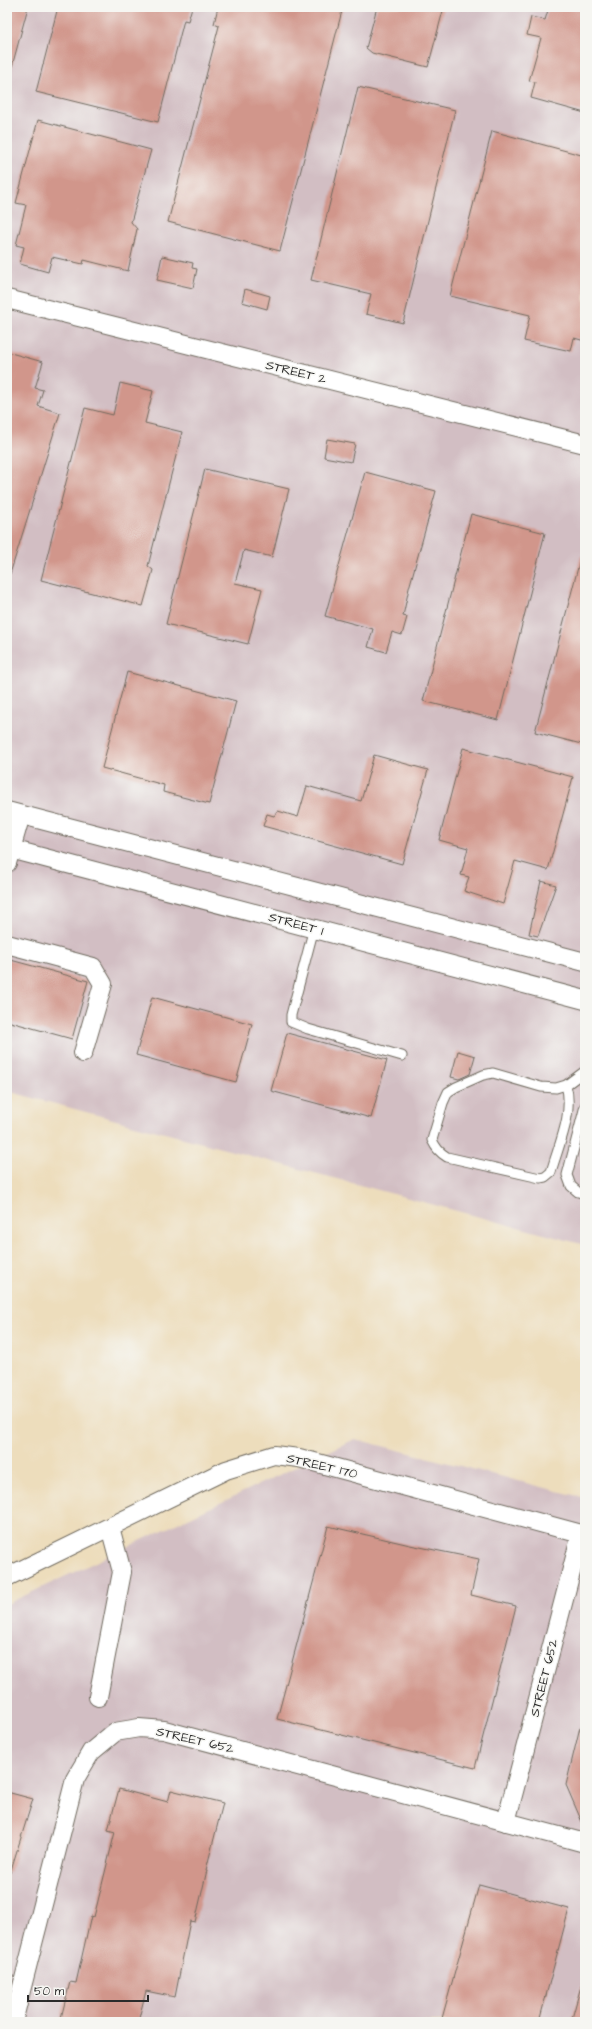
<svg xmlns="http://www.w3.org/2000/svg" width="592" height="2029" viewBox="0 0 592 2029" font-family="'Architects Daughter',sans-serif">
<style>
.industrial{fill:#d2bec3}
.building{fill:#d1968b}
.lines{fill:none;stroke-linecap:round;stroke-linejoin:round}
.service-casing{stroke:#6f695e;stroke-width:11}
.minor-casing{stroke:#6f695e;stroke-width:20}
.service{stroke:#fff;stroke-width:9}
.minor{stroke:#fff;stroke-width:18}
.labels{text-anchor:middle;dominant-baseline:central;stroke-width:3;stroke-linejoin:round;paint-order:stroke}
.street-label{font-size:13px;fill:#2b2b2b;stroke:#f6f6f2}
</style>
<rect width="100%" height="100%" fill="#f6f6f2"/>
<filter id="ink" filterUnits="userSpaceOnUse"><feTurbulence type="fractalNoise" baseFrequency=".025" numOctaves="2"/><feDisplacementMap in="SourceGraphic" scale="8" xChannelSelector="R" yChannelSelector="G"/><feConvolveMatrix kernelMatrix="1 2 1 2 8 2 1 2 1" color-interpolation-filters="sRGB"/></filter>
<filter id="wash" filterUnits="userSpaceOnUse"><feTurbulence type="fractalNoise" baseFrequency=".012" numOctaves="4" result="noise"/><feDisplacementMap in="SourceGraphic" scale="16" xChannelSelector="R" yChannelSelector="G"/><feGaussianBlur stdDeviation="0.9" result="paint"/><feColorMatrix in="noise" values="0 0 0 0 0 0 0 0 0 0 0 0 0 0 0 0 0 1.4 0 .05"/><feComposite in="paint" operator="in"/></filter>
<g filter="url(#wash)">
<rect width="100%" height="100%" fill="#edddbc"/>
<g class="industrial">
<path d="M7 7H585V1245L7 1091Z"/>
<path d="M355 1439 585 1498V2022H7V1604Z"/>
</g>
<g id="blocks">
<g class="building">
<path d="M7 7H28L11 70H7Z"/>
<path d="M58 7H71L83 10V7H192L188 21 184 20 158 122 36 92Z"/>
<path d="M218 7H343L280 251 168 222 219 26 214 24Z"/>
<path d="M377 7H444L428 67 372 53 366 48Z"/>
<path d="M549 7H585V113L531 98 535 82 529 81 541 38 527 35 531 17 545 20Z"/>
<path d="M358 87 455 110 403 323 366 314 371 294 311 280Z"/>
<path d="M38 120 151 150 131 222 137 229 128 271 84 260 83 264 52 257 48 272 20 264 24 247 16 245 26 205 16 203Z"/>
<path d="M492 131 585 156V341L574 338 571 351 524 341 530 315 450 296Z"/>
<path d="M162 256 193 263 192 268 197 269 193 288 157 280Z"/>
<path d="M245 289 270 296 267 309 242 302Z"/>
<path d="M7 352 43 362 35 388 43 390 38 406 60 413 10 574 7 573Z"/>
<path d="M120 383 153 391 145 423 182 432 148 566 153 570 143 606 41 580 85 408 113 415Z"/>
<path d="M327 439 355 444 351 462 324 457Z"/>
<path d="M205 469 289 489 272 557 244 550 235 583 262 589 248 644 166 624Z"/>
<path d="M365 472 436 491 409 588 403 616 407 617 402 635 392 632 386 652 368 647 373 629 325 616Z"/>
<path d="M471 514 545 533 498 720 423 701Z"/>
<path d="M581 556 585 557V745L535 732Z"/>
<path d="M127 672 236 701 209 804 163 792 164 785 102 768Z"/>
<path d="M463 748 573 777 548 870 515 861 503 904 464 891 469 877 461 875 468 848 439 840Z"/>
<path d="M374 755 428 770 402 864 263 826 267 814 274 816 278 811 298 817 307 786 361 801Z"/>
<path d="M541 881 556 885 538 936 529 934Z"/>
<path d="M7 959 88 981 72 1039 7 1021Z"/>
<path d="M152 997 252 1024 236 1082 136 1055Z"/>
<path d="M287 1033 387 1060 371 1118 271 1091Z"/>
<path d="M458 1051 475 1056 470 1074 459 1079 451 1077Z"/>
<path d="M328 1526 410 1545 479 1559 471 1595 516 1606 475 1768 277 1719Z"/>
<path d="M580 1727 585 1728V1829L566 1785Z"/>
<path d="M119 1789 168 1802 171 1790 223 1803 206 1870H207L195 1922 190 1921 175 1997 146 1991 138 2022H60L70 1982 76 1983 91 1916 94 1917 115 1832 108 1830Z"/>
<path d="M7 1792 33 1799 10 1873 7 1872Z"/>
<path d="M479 1885 569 1909 539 2022H441Z"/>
<path d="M581 1986H585V2022H571Z"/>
</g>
</g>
</g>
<g filter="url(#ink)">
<use href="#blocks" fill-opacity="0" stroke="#6f695e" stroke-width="1"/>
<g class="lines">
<g class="service-casing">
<g id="service">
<path d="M314 928 291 1015V1022L308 1029 402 1056"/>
<path d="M566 1085C574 1113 559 1144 551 1172L545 1177 540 1178 447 1157C439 1152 436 1148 432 1140L443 1103 448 1092 456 1087 483 1075 493 1073 541 1087 556 1088 566 1085 585 1071"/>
<path d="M585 1106 567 1175 571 1186 578 1192 585 1194"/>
</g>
</g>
<g class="minor-casing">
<g id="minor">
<path d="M7 299 585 444"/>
<path d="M7 811 585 962"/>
<path d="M7 848 585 1000"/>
<path d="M7 863 21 815"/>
<path d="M7 944 93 967 103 984 83 1053"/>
<path d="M7 1577 226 1470 274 1455 299 1458 585 1535"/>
<path d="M98 1697 122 1572 110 1527"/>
<path d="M506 1822 581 1534"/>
<path d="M13 2022 75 1779 91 1752 115 1732 139 1728 164 1730 585 1843"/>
</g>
</g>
<use href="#service" class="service"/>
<use href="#minor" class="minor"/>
</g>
</g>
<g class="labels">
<g class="street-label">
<text transform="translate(296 372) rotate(14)">STREET 2</text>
<text transform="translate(296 924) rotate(15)">STREET 1</text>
<text transform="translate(322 1466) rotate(13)">STREET 170</text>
<text transform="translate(544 1678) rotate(-76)">STREET 652</text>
<text transform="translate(195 1740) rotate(13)">STREET 652</text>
</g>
</g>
<rect width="592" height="2029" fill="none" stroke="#f6f6f2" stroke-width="24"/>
<path d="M28 1995v6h120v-6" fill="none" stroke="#2b2b2b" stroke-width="2"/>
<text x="34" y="1995" font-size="12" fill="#2b2b2b" stroke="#f6f6f2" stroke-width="3" paint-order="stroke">50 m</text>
</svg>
